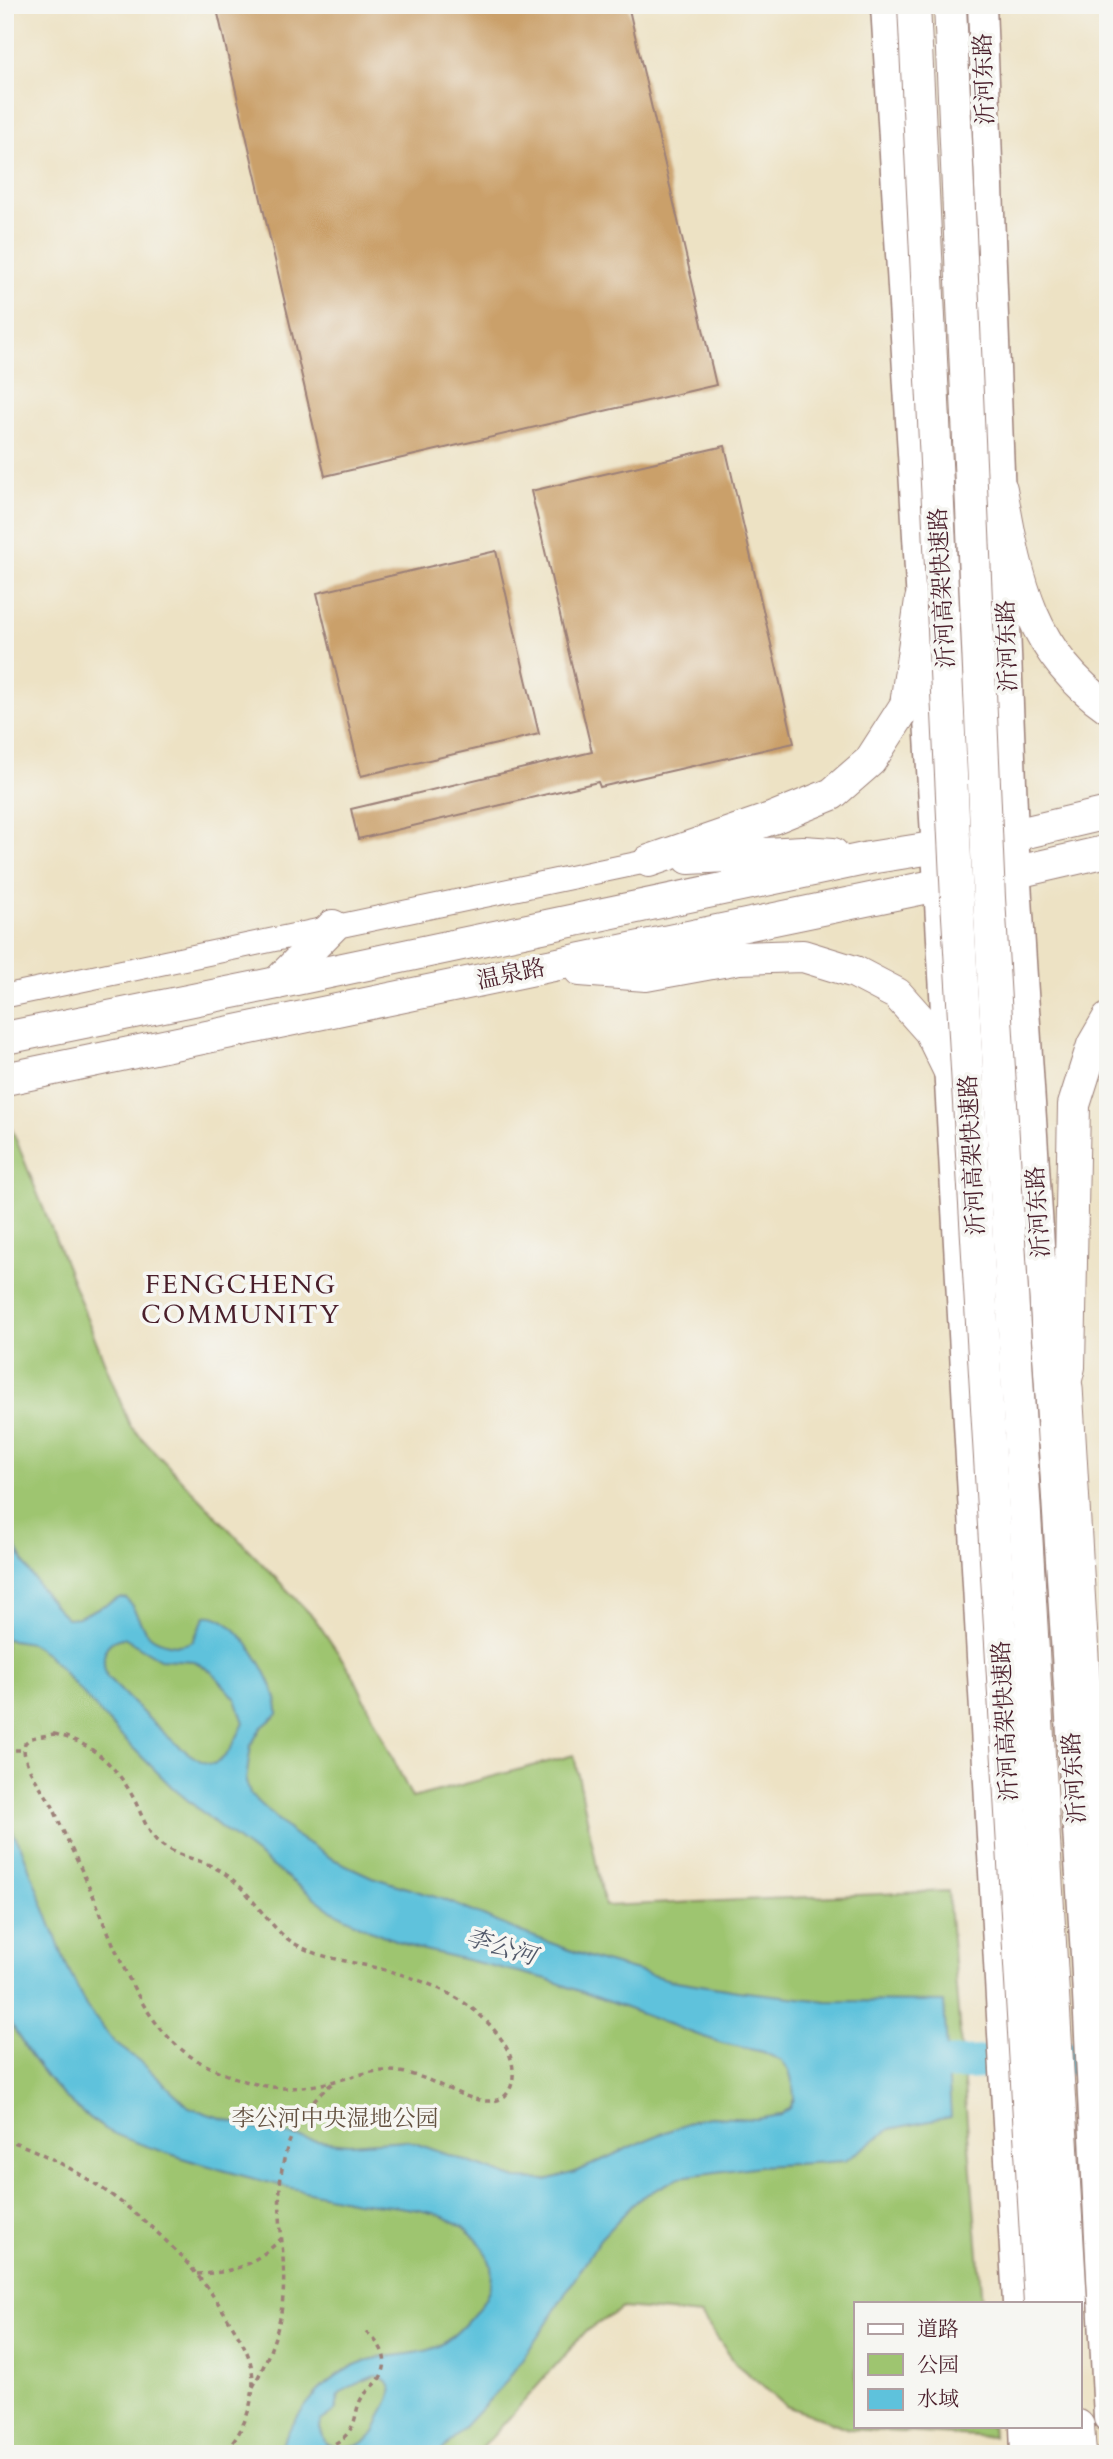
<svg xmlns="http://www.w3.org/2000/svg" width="1113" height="2459" viewBox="0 0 1113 2459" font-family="Cardo,'Noto Serif SC',serif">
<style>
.green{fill:#9ec570;stroke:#74724e;stroke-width:2}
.water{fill:#5ec2dc;stroke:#547084;stroke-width:2;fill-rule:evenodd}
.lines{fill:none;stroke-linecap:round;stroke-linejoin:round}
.river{stroke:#5ec2dc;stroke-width:33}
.building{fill:#caa06a}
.minor-casing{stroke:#9c8078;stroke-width:25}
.major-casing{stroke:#9c8078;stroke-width:31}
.highway-casing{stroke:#9c8078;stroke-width:34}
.path{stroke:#9c8078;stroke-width:3.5;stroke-dasharray:5 5;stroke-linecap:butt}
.minor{stroke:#fff;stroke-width:23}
.major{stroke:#fff;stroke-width:28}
.highway{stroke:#fff;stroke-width:32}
.highway-bridge-casing{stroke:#9c8078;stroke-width:34;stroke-linecap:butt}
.highway-bridge{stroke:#fff;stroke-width:32}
.labels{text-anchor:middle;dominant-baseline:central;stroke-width:7;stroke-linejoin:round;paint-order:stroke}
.street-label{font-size:23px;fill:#4a1f2b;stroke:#f6f6f2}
.park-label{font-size:23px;fill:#635140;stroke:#f6f6f2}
.water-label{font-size:24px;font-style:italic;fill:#515869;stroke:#f6f6f2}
.quarter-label{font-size:26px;letter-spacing:2px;fill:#4a1f2b;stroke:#f6f6f2}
</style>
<rect width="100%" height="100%" fill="#f6f6f2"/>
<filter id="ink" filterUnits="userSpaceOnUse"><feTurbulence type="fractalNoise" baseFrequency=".0143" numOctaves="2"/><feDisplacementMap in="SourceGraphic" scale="14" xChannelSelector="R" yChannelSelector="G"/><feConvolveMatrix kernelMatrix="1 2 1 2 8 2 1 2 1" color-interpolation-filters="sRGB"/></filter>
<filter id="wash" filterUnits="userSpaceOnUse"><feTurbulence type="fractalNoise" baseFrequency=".00686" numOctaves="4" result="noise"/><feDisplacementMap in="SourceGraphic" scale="28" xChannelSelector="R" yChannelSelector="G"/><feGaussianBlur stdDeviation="1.57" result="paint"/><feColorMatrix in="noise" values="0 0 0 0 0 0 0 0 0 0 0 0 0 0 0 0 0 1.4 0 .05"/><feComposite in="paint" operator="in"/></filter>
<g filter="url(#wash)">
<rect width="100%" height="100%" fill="#ede2c4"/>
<path class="green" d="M5 1112 130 1426 315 1619 353 1675 412 1798 574 1755 605 1906 948 1891 982 2303H856V2426H992L993 2437 850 2429 786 2406 736 2364 701 2315 623 2308 586 2331 477 2454H5Z"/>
<path class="water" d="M5 1522C20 1558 37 1591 67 1618L79 1617 119 1598H126C143 1617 138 1636 165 1643 175 1646 184 1646 193 1641L205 1616C236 1610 280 1687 278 1714L261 1728 251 1745 246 1781 250 1794 292 1833 331 1858 372 1877 445 1900 521 1932 597 1960 670 1980 738 1991 826 2001 944 2002 951 2117 890 2129 845 2161 760 2166 680 2177 638 2199 600 2239 537 2338 505 2383 439 2454H277C294 2418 316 2385 351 2367 375 2354 404 2357 429 2350 450 2344 484 2308 490 2286 498 2260 476 2233 455 2222 423 2205 381 2207 346 2200 286 2188 225 2172 167 2153 147 2146 125 2140 107 2130 62 2103 26 2057 5 2010V1817L22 1849 66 1964 86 2006 115 2043 142 2063 189 2107 211 2115 254 2128 317 2141 349 2144 406 2140 517 2179 546 2180 576 2172 641 2142 698 2119 710 2117 756 2119 780 2115 790 2108 794 2099 793 2085 789 2071 782 2061 763 2052 722 2043 698 2035 547 1979 412 1947 370 1930 331 1910 220 1827 173 1788 122 1737 47 1654 30 1643 5 1639ZM124 1638 160 1659 194 1661 212 1672 236 1699 244 1723C237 1736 230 1756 216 1763 195 1773 124 1692 107 1677 101 1659 102 1640 124 1638ZM376 2376C402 2384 389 2400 381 2415 378 2421 377 2430 372 2435 361 2449 341 2450 326 2444L320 2428 321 2421C325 2417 332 2415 335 2411 338 2406 337 2399 340 2394 342 2390 371 2377 376 2376Z"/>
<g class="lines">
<path class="river" d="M903 2063 914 2066 1108 2056"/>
</g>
<g id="blocks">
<g class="building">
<path d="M216 5H628L716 385 325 476Z"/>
<path d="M725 446 794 743 600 787 598 782 358 839 351 809 592 752 531 491Z"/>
<path d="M496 551 539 734 361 776 317 593Z"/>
</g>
</g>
</g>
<g filter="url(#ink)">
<use href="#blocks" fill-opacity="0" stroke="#9c8078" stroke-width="2"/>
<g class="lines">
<g class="minor-casing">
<g id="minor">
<path d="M5 996 649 861"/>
<path d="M1071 1387 1108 2009"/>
</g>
</g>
<g class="major-casing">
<g id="major">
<path d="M885 5 938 885 1017 2303"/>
<path d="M982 5 1014 835 1085 1955 1108 2418"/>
<path d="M1024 2426 1025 2454"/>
</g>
</g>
<g class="highway-casing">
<g id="highway">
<path d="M1001 489C1017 577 1028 651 1108 707"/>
<path d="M689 858 803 852 833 854"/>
<path d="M649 861 773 818 832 794 870 761 906 705 921 600"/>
<path d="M580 970 646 975 739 958 803 956 855 972 897 994 930 1031 949 1070"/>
<path d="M277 983 333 926"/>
<path d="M5 1038 277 983 869 858 1014 835 1108 813"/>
<path d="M5 1079 938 885 1017 872 1108 851"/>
<path d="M1052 1436 1069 1367 1074 1105 1093 1045 1108 1019"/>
<path d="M1047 2426 1049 2454"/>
<path d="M1078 2426 1080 2454"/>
</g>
</g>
<g class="path">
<path d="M54 1734C93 1742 119 1768 136 1803 142 1816 147 1830 157 1841 174 1857 199 1858 219 1870 247 1886 260 1915 284 1936 306 1954 332 1958 359 1964 411 1975 466 1991 499 2036 509 2049 516 2066 512 2083 502 2122 448 2087 426 2079 415 2075 401 2071 390 2071 370 2070 353 2077 335 2081 319 2085 301 2088 285 2088 256 2088 210 2071 186 2053 138 2016 118 1954 95 1900 82 1869 66 1840 54 1809 45 1790 19 1764 25 1743L31 1738Z"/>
<path d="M5 1750H23"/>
<path d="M5 2139C92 2169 179 2238 227 2317 236 2332 247 2347 251 2365 258 2395 245 2432 223 2454"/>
<path d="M197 2274C235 2273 255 2264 282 2238"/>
<path d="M253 2387C267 2361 278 2335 282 2306 290 2243 265 2192 294 2131 304 2110 316 2096 334 2082"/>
<path d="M318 2454C332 2444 347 2441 354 2422 357 2413 357 2404 363 2396 367 2391 374 2386 378 2381 393 2360 380 2342 363 2330"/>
</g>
<use href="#minor" class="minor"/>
<use href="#major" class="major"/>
<use href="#highway" class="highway"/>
<g class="highway-bridge-casing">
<g id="highway-bridge">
<path d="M914 5 957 900 1040 2303"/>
<path d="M950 5 989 898 1071 2303"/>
</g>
</g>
<use href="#highway-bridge" class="highway-bridge"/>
</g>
</g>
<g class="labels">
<g class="street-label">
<text transform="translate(984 79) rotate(-92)">沂河东路</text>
<text transform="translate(942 588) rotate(-93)">沂河高架快速路</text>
<text transform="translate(1007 646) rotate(-92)">沂河东路</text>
<text transform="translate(511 974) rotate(-12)">温泉路</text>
<text transform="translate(972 1155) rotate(-93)">沂河高架快速路</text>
<text transform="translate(1038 1212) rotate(-94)">沂河东路</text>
<text transform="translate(1005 1721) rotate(-93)">沂河高架快速路</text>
<text transform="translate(1074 1778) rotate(-94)">沂河东路</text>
</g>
<g class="park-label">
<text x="335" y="2118">李公河中央湿地公园</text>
</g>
<g class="water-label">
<text transform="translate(501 1947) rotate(17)">李公河</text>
</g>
<g class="quarter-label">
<text x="241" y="1284">FENGCHENG<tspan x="241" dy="30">COMMUNITY</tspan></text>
</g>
</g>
<rect width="1113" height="2459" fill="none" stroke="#f6f6f2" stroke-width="28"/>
<rect x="854" y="2302" width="228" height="126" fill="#f6f6f2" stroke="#b1a0a2" stroke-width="2"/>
<rect x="868" y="2324" width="35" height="10" fill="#ffffff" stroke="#b1a0a2" stroke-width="2"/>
<text x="917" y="2336" font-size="21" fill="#4a1f2b">道路</text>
<rect x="868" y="2354" width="35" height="21" fill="#9ec570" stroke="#b1a0a2" stroke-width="2"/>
<text x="917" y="2372" font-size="21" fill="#4a1f2b">公园</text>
<rect x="868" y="2389" width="35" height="21" fill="#5ec2dc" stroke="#b1a0a2" stroke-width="2"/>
<text x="917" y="2406" font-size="21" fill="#4a1f2b">水域</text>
</svg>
